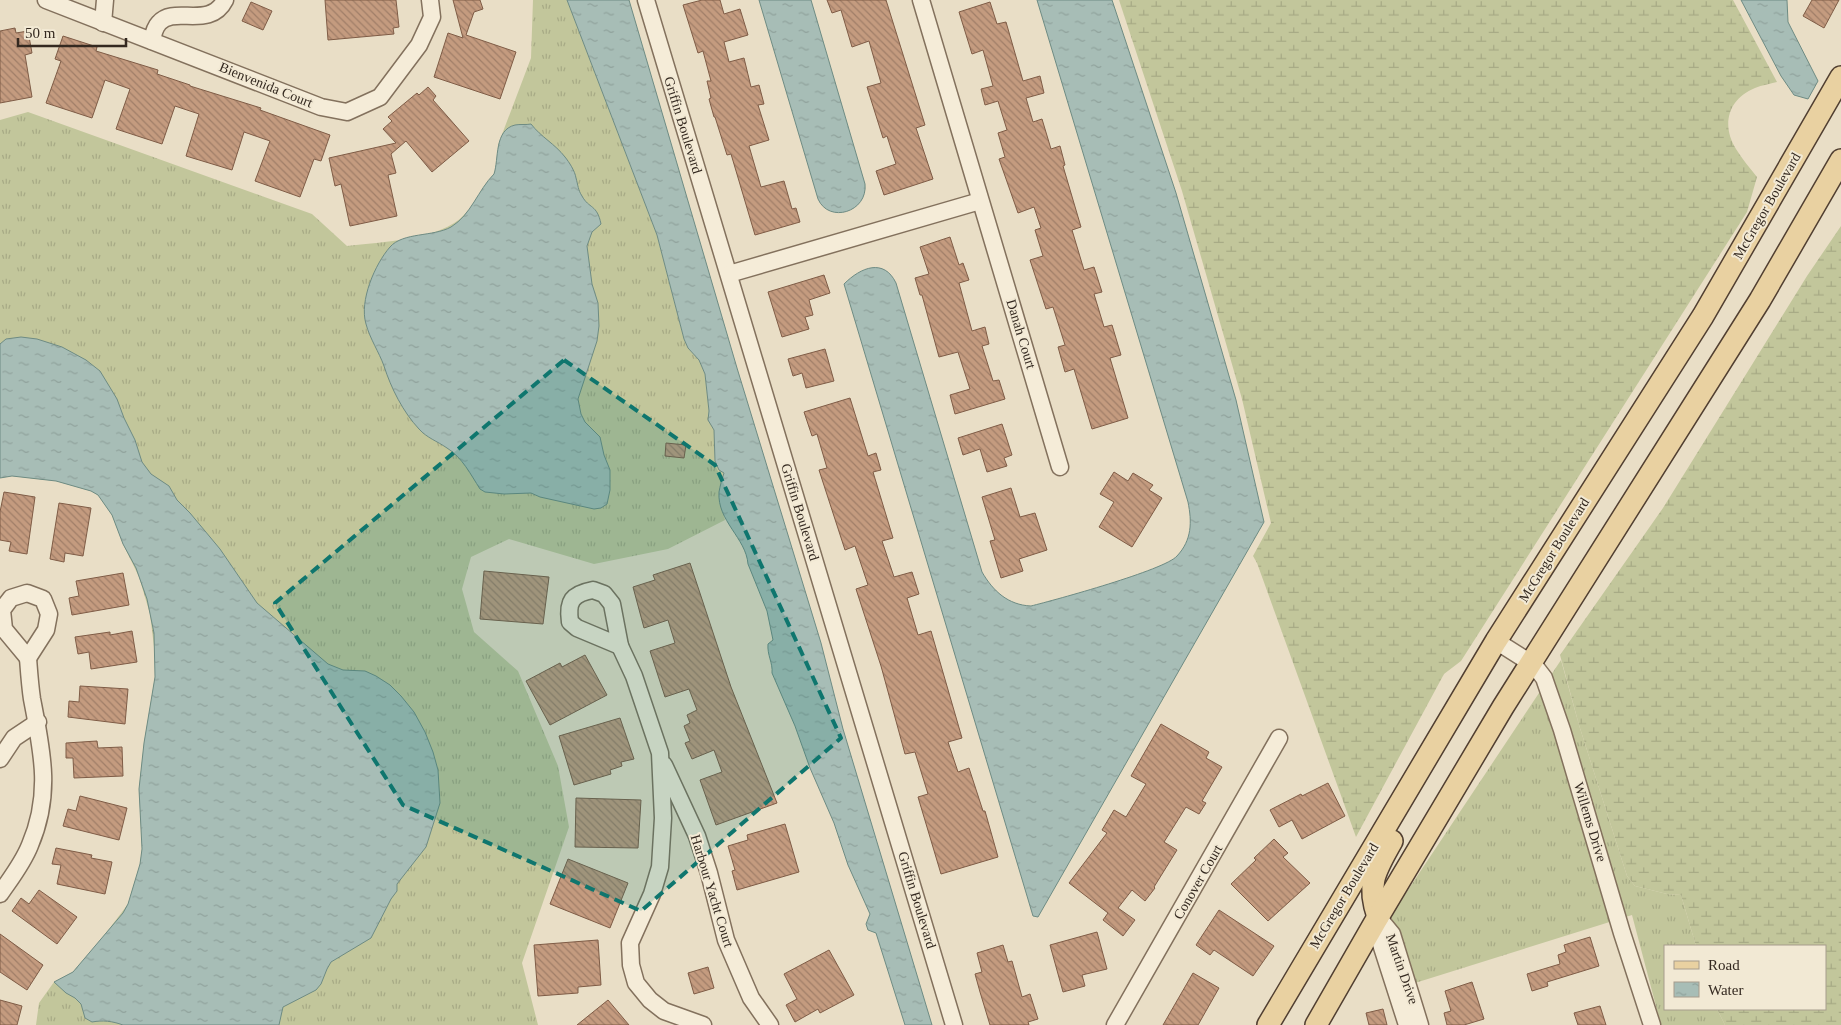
<svg xmlns="http://www.w3.org/2000/svg" width="1841" height="1025" viewBox="0 0 1841 1025" font-family="'Times New Roman',serif">
<style>
.grass{fill:url(#grass-tufts)}
.wetland{fill:url(#wetland-marsh)}
.water{fill:url(#water-ripples);stroke:#6e8b83}
.building{fill:url(#building-back-hatch);stroke:#7f5c46}
.lines{fill:none;stroke-linecap:round;stroke-linejoin:round}
.minor-casing{stroke:#83715d;stroke-width:19}
.major-casing{stroke:#513f31;stroke-width:24}
.minor{stroke:#f5ecd8;stroke-width:16}
.major{stroke:#e9d1a1;stroke-width:21}
.marked{fill:#0f766e;fill-opacity:0.2;stroke:#0f766e;stroke-width:4;stroke-dasharray:10 6;stroke-linejoin:round}
.labels{text-anchor:middle;dominant-baseline:central;stroke-width:4;stroke-linejoin:round;paint-order:stroke}
.street-label{font-size:14px;fill:#342920;stroke:#f2e9d4}
</style>
<defs>
<pattern id="grass-tufts" width="24" height="20" patternUnits="userSpaceOnUse" patternTransform="scale(1.25)"><rect width="24" height="20" fill="#c2c69b"/><path d="M3 7l-1-3M5 7V3M7 7l1-3M15 17l-1-3M17 17v-4M19 17l1-3" fill="none" stroke="#a7aa85"/></pattern>
<pattern id="wetland-marsh" width="20" height="14" patternUnits="userSpaceOnUse" patternTransform="scale(1.25)"><rect width="20" height="14" fill="#c2c69b"/><path d="M1 5h8M5 5V1M11 12h8M15 12V8" fill="none" stroke="#a7aa85"/></pattern>
<pattern id="water-ripples" width="26" height="14" patternUnits="userSpaceOnUse" patternTransform="scale(1.25)"><rect width="26" height="14" fill="#a7bdb6"/><path d="M2 4q2-2 4 0t4 0M15 11q2-2 4 0t4 0" fill="none" stroke="#90a29c"/></pattern>
<pattern id="building-back-hatch" width="6" height="6" patternUnits="userSpaceOnUse" patternTransform="scale(1.25)"><rect width="6" height="6" fill="#c49b7f"/><path d="M-1 5l2 2M0 0l6 6M5-1l2 2" fill="none" stroke="#a07e68"/></pattern>
</defs>
<rect width="100%" height="100%" fill="#e9dec6"/>
<g class="grass">
<path d="M533 0H567L657 235 684 339 688 348 699 360 705 374 709 411V420L714 430 715 461 724 473 719 493 725 520 668 549 594 564 509 539 471 557 462 589 474 632 518 671 558 766 569 827 522 963 538 1025H36L39 1003 54 982 73 972 103 937 128 904 140 864 142 849 139 789 144 743 155 677V655L150 614 139 577 123 544 112 515 98 495 91 491 56 481 12 476 0 478V120L28 112 312 214 347 246C381 242 441 240 464 215 476 203 482 186 494 174L497 166 498 145 531 58Z"/>
<path d="M1561 660 1579 725 1627 876 1635 886 1667 894 1681 895 1696 946H1665V1009H1717L1725 1025H1661L1632 915 1415 983 1388 920Z"/>
</g>
<g class="wetland">
<path d="M1119 0H1733L1777 82C1770 84 1762 85 1755 88 1728 99 1721 125 1736 149 1742 159 1750 168 1757 177L1747 212 1461 661 1444 674 1356 837 1257 563 1253 556 1271 523 1242 399 1182 191Z"/>
<path d="M1841 226V1025H1725L1717 1009H1825V946H1696L1681 895 1667 894 1635 886 1627 876 1579 725 1560 655 1663 508 1807 276Z"/>
</g>
<g class="water">
<path d="M567 0H629L737 368 821 643 843 729 932 1025H905L876 933 868 930 866 924 870 914 848 865 834 823 810 768 795 726 772 673C773 663 767 655 768 644L773 640 767 611 748 564C746 538 717 521 719 492 720 486 722 479 724 473L719 470 715 461 714 430 708 420 709 411 705 374 699 360 688 348 684 339 657 235Z"/>
<path d="M759 0H811L865 184C868 212 829 224 818 199Z"/>
<path d="M1037 0H1112L1176 193 1236 400 1264 522 1038 917 1033 916 844 284C861 267 884 258 896 283L982 572C993 591 1008 605 1031 606 1055 600 1165 570 1177 556 1192 540 1192 522 1188 502Z"/>
<path d="M1741 0H1787L1788 22 1818 81 1808 99 1794 95 1781 76Z"/>
<path d="M531 124C541 137 555 144 565 157 569 162 575 171 576 178 578 185 578 190 582 196 589 209 597 204 601 224L592 232 587 246 592 284 598 303 599 326 597 341 578 399 581 414 585 422 600 437 604 455 610 470V490L607 504 601 508 594 509 540 497 531 493 504 494 485 492 480 489C471 475 462 457 447 448 437 441 427 438 419 429 403 412 391 388 384 366 379 352 370 339 366 324 359 301 375 264 390 247 403 232 433 237 451 227 471 215 478 190 494 174 499 159 494 130 515 125 520 124 526 125 531 124Z"/>
<path d="M21 337 37 339 62 347 86 360 100 371 117 399 124 418 135 440 142 462 151 474 169 486 177 500 190 513 220 549 257 603 328 664 343 670 365 671 376 676 390 685 401 696 414 712 425 732 433 752 438 770 440 803 426 847 397 884V891L391 899 371 938 331 962 327 969 321 984 316 990 283 1007 279 1025H123C112 1021 103 1020 92 1022L85 1018 81 1004 75 998 66 993 54 982 73 972 123 913 128 904 140 864 142 849 139 789 144 743 155 677 154 633 147 599 136 568 123 544 112 515 98 495 91 491 56 481 12 476 0 478V344L6 339Z"/>
</g>
<g class="building">
<path d="M325 0H396L399 27 393 28 394 34 328 40Z"/>
<path d="M453 0H480L483 9 474 12 466 35 516 52 500 99 434 77 448 33 463 38Z"/>
<path d="M702 0H720L724 14 740 9 748 35 724 42 729 62 744 58 751 87 759 85 764 104 758 105 769 140 749 146 761 187 784 181 792 209 796 208 800 222 755 235 731 154 727 155 715 117H714L709 99 711 98 707 81H711L703 51 698 53 683 5Z"/>
<path d="M827 0H886L925 125 916 128 933 179 884 195 876 171 896 164 887 136 883 138 867 87 881 83 869 41 852 47 841 10 832 13Z"/>
<path d="M1812 0H1839L1824 28 1803 16Z"/>
<path d="M251 2 272 11 263 30 242 21Z"/>
<path d="M990 2 997 24 1006 22 1023 81 1040 76 1044 93 1026 98 1033 122 1042 119 1051 149 1060 146 1065 165 1063 166 1081 227 1072 230 1084 270 1094 267 1102 292 1094 294 1104 327 1112 325 1121 355 1110 358 1128 418 1092 429 1074 369 1065 372 1058 347 1065 345 1053 307 1046 309 1030 260 1043 256 1035 230 1041 228 1034 207 1018 213 999 159 1005 157 998 133 1007 130 998 101 985 105 981 89 993 86 983 50 972 54 959 12Z"/>
<path d="M15 28 16 33 28 31 32 53 25 55 32 97 0 103V31Z"/>
<path d="M63 36 97 47 96 51 158 70 157 74 190 85V86L261 108 260 110 330 135 321 161 314 159 300 197 255 181 270 141 244 132 232 170 186 156 199 114 175 106 162 144 116 129 130 89 105 80 92 118 46 103 61 61 55 59Z"/>
<path d="M428 87 436 96 433 100 469 141 432 172 406 141 391 154 396 173 388 175 397 216 350 226 341 184 335 186 329 158 396 143 383 129 392 121 388 117 417 93 419 95Z"/>
<path d="M950 237 959 265 963 263 969 280 959 283 972 331 985 327 989 344 982 346 993 381 999 380 1005 399 955 414 950 395 970 389 958 352 939 357 922 295H920L915 278 929 274 920 247Z"/>
<path d="M824 275 830 293 809 300 813 315 805 317 809 329 782 337 768 292Z"/>
<path d="M825 349 834 381 806 388 802 373 793 376 788 359Z"/>
<path d="M850 398 868 456 876 453 881 470 873 472 893 538 882 541 894 577 912 572 919 594 907 598 918 635 931 631 962 738 948 742 958 772 969 768 983 811H985L998 857 941 874 918 797 928 794 915 752 905 754 881 666 856 589 868 585 855 546 845 550 819 470 827 468 817 434 812 436 804 412Z"/>
<path d="M1002 424 1012 455 1004 458 1007 466 987 472 980 449 963 455 958 438Z"/>
<path d="M666 443 686 445 684 458 665 456Z"/>
<path d="M1114 472 1128 481 1133 473 1153 485 1149 490 1162 498 1132 547 1099 527 1114 502 1100 494Z"/>
<path d="M1011 488 1020 517 1035 513 1047 550 1019 559 1023 571 1001 578 990 541 995 540 982 497Z"/>
<path d="M4 492 35 497 27 554 9 551 11 542 0 540V512Z"/>
<path d="M59 503 91 508 83 556 65 553 64 562 50 559Z"/>
<path d="M690 563 731 687 777 803 716 825 700 780 722 772 714 750 692 759 685 743 690 741 684 726 690 723 687 715 697 710 689 689 665 697 650 651 675 643 668 620 644 628 633 587 655 580 653 575Z"/>
<path d="M484 571 549 577 543 624 480 619Z"/>
<path d="M123 573 129 605 72 615 69 598 79 596 76 581Z"/>
<path d="M132 631 137 662 91 669 89 652 78 654 75 637 110 632V635Z"/>
<path d="M585 655 607 695 550 725 526 681 560 663 562 667Z"/>
<path d="M80 686 128 689 125 724 68 717 69 701 79 702Z"/>
<path d="M620 718 634 759 621 762 622 766 610 770 611 774 574 785 559 736Z"/>
<path d="M1161 724 1209 752 1206 758 1222 767 1202 801 1206 803 1199 814 1186 807 1164 842 1177 850 1154 887 1155 888 1145 901 1132 890 1118 908 1135 920 1123 936 1103 920 1108 913 1069 883 1107 833 1102 830 1114 810 1126 817 1146 784 1131 776Z"/>
<path d="M97 741 98 748 122 747 123 776 74 778 73 758H66V743Z"/>
<path d="M1328 783 1345 816 1302 839 1292 820 1279 827 1270 810 1301 794 1302 796Z"/>
<path d="M80 796 127 808 119 840 63 826 68 809 76 811Z"/>
<path d="M576 798 641 800 638 848 575 847Z"/>
<path d="M785 824 799 872 737 890 732 871 735 870 728 846 748 840 747 835Z"/>
<path d="M1274 839 1288 853 1283 857 1310 883 1268 921 1231 884 1256 860 1254 858Z"/>
<path d="M56 848 92 855 91 858 112 862 105 894 57 884 61 865 52 864Z"/>
<path d="M568 859 628 883 610 928 550 904Z"/>
<path d="M39 890 77 917 57 944 12 911 21 898 29 904Z"/>
<path d="M1219 910 1274 946 1253 976 1214 950 1210 955 1196 945Z"/>
<path d="M1097 932 1107 969 1082 975 1085 986 1063 992 1050 945Z"/>
<path d="M0 934 43 965 27 990 0 972Z"/>
<path d="M1590 937 1599 966 1547 982 1548 986 1532 991 1527 974 1560 964 1558 955 1566 952 1564 945Z"/>
<path d="M598 940 601 985 578 987V993L538 996 534 945Z"/>
<path d="M1003 945 1008 962 1012 961 1022 997 1030 994 1038 1019 1028 1022 1029 1025H990L980 992 975 974 982 972 977 953Z"/>
<path d="M829 950 854 995 820 1013 818 1009 795 1022 786 1005 797 999 784 974Z"/>
<path d="M708 967 714 988 694 994 688 973Z"/>
<path d="M1193 973 1219 988 1198 1025H1163Z"/>
<path d="M1472 982 1484 1019 1464 1025H1447L1444 1013 1451 1011 1445 991Z"/>
<path d="M0 1000 22 1006 17 1025H0Z"/>
<path d="M608 1000 629 1025H577Z"/>
<path d="M1600 1006 1606 1025H1578L1574 1013Z"/>
<path d="M1383 1009 1387 1025H1369L1366 1013Z"/>
</g>
<g class="lines">
<g class="minor-casing">
<g id="minor">
<path d="M46 0 321 107 347 112 380 97 419 45 432 17 430 0"/>
<path d="M646 0 954 1025"/>
<path d="M921 0 1060 467"/>
<path d="M103 23 105 0"/>
<path d="M152 41C153 35 155 27 159 23 174 5 210 30 225 0"/>
<path d="M729 274 980 201"/>
<path d="M593 590 604 594 612 604 620 646 577 628 570 622C567 601 572 594 593 590Z"/>
<path d="M27 593 43 599 49 614 46 630 28 658 4 629 2 610 11 598Z"/>
<path d="M1496 641 1534 665 1544 678 1562 730 1622 933 1652 1025"/>
<path d="M620 646 634 676 660 753 663 818 660 867 652 894 630 943 631 965 636 983 650 1000 664 1011 703 1025"/>
<path d="M0 759 14 738 38 722"/>
<path d="M664 765 697 836 709 873 726 940 751 998 770 1025"/>
<path d="M0 894C11 878 23 863 30 845 52 794 42 751 32 699 30 686 29 671 28 658"/>
<path d="M1378 917 1392 934 1420 1025"/>
<path d="M1378 917 1381 944 1407 1025"/>
<path d="M1115 1025 1279 738"/>
</g>
</g>
<g class="major-casing">
<g id="major">
<path d="M1378 917C1366 883 1376 870 1392 841"/>
<path d="M1268 1025 1496 641 1703 316 1841 77"/>
<path d="M1316 1025 1378 917 1503 707 1760 300 1841 160"/>
</g>
</g>
<use href="#minor" class="minor"/>
<use href="#major" class="major"/>
</g>
<path class="marked" d="M564 360 715 465 841 738 641 911 403 805 275 603Z"/>
<g class="labels">
<g class="street-label">
<text transform="translate(266 85) rotate(22)">Bienvenida Court</text>
<text transform="translate(683 125) rotate(73)">Griffin Boulevard</text>
<text transform="translate(1767 206) rotate(-60)">McGregor Boulevard</text>
<text transform="translate(1021 334) rotate(73)">Danah Court</text>
<text transform="translate(800 512) rotate(73)">Griffin Boulevard</text>
<text transform="translate(1554 550) rotate(-58)">McGregor Boulevard</text>
<text transform="translate(1590 822) rotate(73)">Willems Drive</text>
<text transform="translate(1198 882) rotate(-60)">Conover Court</text>
<text transform="translate(712 891) rotate(73)">Harbour Yacht Court</text>
<text transform="translate(1344 896) rotate(-59)">McGregor Boulevard</text>
<text transform="translate(917 900) rotate(73)">Griffin Boulevard</text>
<text transform="translate(1402 969) rotate(71)">Martin Drive</text>
</g>
</g>
<rect x="1664" y="945" width="162" height="65" fill="#f2e9d4" stroke="#a69c8c"/>
<rect x="1674" y="961" width="25" height="8" fill="#e9d1a1" stroke="#a69c8c"/>
<text x="1708" y="970" font-size="15" fill="#342920">Road</text>
<rect x="1674" y="982" width="25" height="15" fill="url(#water-ripples)" stroke="#a69c8c"/>
<text x="1708" y="995" font-size="15" fill="#342920">Water</text>
<path d="M18 38v8h108v-8" fill="none" stroke="#342920" stroke-width="2.5"/>
<text x="25" y="38" font-size="15" fill="#342920" stroke="#f2e9d4" stroke-width="4" paint-order="stroke">50 m</text>
</svg>
